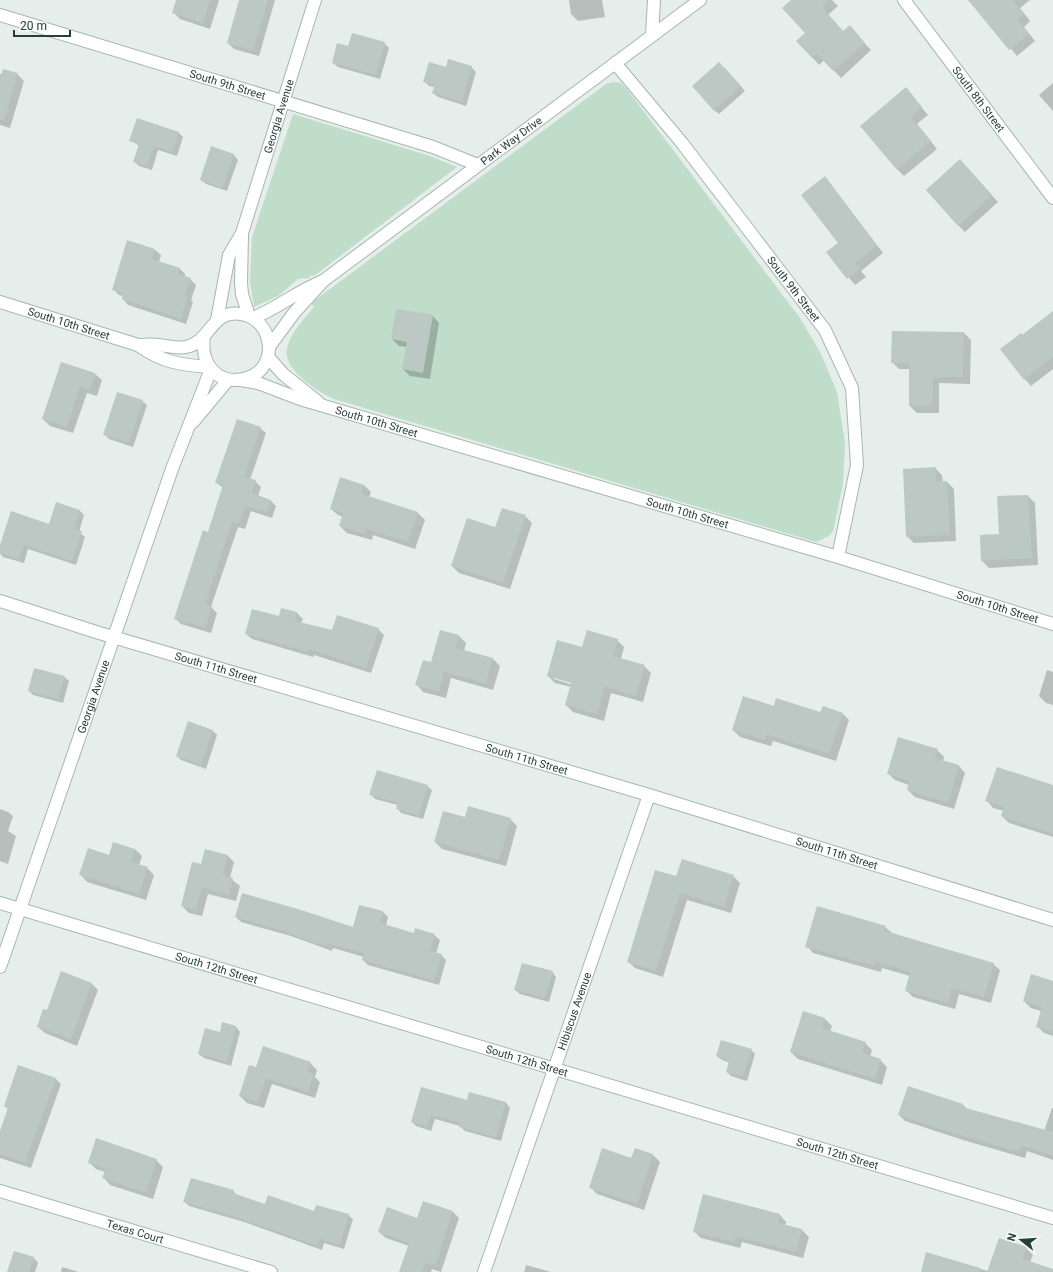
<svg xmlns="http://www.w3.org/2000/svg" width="1053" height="1272" viewBox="0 0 1053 1272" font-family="Roboto,sans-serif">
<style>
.green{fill:#c0ddc9}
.shadow{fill:#0003;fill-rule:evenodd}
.building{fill:#bbc8c3}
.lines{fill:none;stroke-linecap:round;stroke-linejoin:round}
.minor-casing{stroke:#a8b6b1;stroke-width:14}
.minor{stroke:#fff;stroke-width:12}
.labels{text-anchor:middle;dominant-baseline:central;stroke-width:4;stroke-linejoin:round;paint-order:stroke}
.street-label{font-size:11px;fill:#253f39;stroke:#f6faf8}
</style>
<rect width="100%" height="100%" fill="#e5eeea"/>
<g class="green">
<path d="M613 82 621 83 627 89 800 318 820 352 837 392 845 443 843 484 833 531 829 536 816 542 334 399C317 391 282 369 287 348 291 332 304 319 314 307L311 303 606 84Z"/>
<path d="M293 114 430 156 457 167 314 276 311 275 309 278 298 279 278 296 254 307 250 281 252 237Z"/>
</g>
<g class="shadow">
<path d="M177 0H219L210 29 180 19 173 12Z"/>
<path d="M241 0H275L259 56 234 49 228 43Z"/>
<path d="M569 0H602L605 17 578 21 571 14Z"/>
<path d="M793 0H832L838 6 828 15 844 32 856 34 871 50 841 78 824 60 819 65 798 41 807 33Z"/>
<path d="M970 0H1030L1020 8 1030 21 1024 27 1035 41 1017 56Z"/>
<path d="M384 43 389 48 380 79 338 67 333 63Z"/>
<path d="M471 67 476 72 466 106 438 97 433 93 435 87 429 86 424 81 447 68Z"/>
<path d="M724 67 745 91 719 114 714 110Z"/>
<path d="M0 74H17L24 81 10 128 0 125Z"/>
<path d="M1053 83V111L1039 95Z"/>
<path d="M912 96 928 115 917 124 937 149 904 176 897 169Z"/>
<path d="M179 133 183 137 177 156 158 150 152 170 139 166 134 161 139 146 131 140Z"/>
<path d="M212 148 234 155 238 160 227 191 206 184 201 180Z"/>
<path d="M967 168 998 202 965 232 958 225Z"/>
<path d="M825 177 883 253 861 271 866 277 855 285 828 252 839 243Z"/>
<path d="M128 241 155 250 161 255 159 262 180 269 185 274V277L190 279 196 285 191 300 193 302 186 324 128 305 123 299V296L119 295 113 289Z"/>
<path d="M1053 312V369L1031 386 1025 379 1023 336Z"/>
<path d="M433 316 439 323 430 379 410 376 403 369 407 347 399 346 392 339Z"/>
<path d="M964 333 971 340 970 384 939 383V413H917L910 406V369H899L892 362Z"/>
<path d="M62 363 95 374 102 380 97 396 87 393 73 433 50 426 43 419Z"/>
<path d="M142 401 147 405 133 447 109 439 104 434Z"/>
<path d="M260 428 266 433 250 480 255 481 261 487 258 496 271 501 276 506 272 518 251 511 245 529 238 527 211 607 217 613 211 633 181 624 176 619 208 533 223 488 216 482Z"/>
<path d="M935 468 942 475 943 483 947 482 954 489 956 541 914 543 907 536Z"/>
<path d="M364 485 371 492 369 497 418 513 425 520 415 549 373 535 372 540 347 533 340 526 343 517 338 515 331 509Z"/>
<path d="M1028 496 1035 503 1038 565 989 568 982 561Z"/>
<path d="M57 503 80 511 84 515 79 532 85 537 76 565 28 549 24 563 3 557 0 553V549L50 525Z"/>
<path d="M525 516 532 523 510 589 459 573 452 566 496 528Z"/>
<path d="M282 609 297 613 303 619 301 623 333 632 378 629 384 635 371 673 314 655 313 657 252 639 246 634 279 617Z"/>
<path d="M441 631 459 636 466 643 464 651 493 659 500 666 493 690 451 678 446 698 423 692 417 685 432 663Z"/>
<path d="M617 640 624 647 621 659 644 666 651 673 643 702 611 693 604 721 573 712 566 705 571 687 555 683 548 676 582 648ZM554 677 576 684V686L554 679Z"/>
<path d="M1047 670 1053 672V705L1046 703 1039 696Z"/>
<path d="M64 677 69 681 63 703 33 695 29 691Z"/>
<path d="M775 707 821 714 842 713 849 720 836 761 773 741 771 746 740 737 733 730Z"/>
<path d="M213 731 217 735 206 769 181 760 177 756Z"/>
<path d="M937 750 944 757 943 761 959 766 965 773 954 809 915 797 908 790 909 785 895 780 888 773Z"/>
<path d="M427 786 432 790 423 819 401 813 397 808 398 805 375 799 371 794Z"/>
<path d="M1053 786V837L1009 823 1002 816 1004 811 993 808 987 801Z"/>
<path d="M0 809 8 812 13 816 8 831 16 836 8 864 0 861Z"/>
<path d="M466 818 510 819 517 826 506 866 442 849 435 842Z"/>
<path d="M135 849 142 856 139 865 147 868 154 875 146 900 87 882 81 875Z"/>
<path d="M228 856 234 862 230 878 240 886 236 901 208 894 202 916 189 913 182 906 202 866Z"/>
<path d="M733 876 740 883 731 913 687 900 663 977 635 968 628 961 677 878Z"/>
<path d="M360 906 383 912 388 917 386 926 415 934 434 935 440 940 436 954 441 955 446 960 439 985 368 965 363 960 364 957 333 948 332 951 291 936 241 922 236 917 354 929Z"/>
<path d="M885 927 892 933 993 964 1000 970 991 1003 959 994 955 1009 913 997 906 990 910 976 882 968 881 972 813 953 807 946Z"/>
<path d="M552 972 556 977 549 1002 520 994 515 990Z"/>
<path d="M1053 982V1036L1044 1033 1037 1026 1041 1011 1031 1008 1024 1001Z"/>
<path d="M91 983 98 990 77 1046 45 1033 38 1027 47 1011Z"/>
<path d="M825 1019 832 1026 830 1032 865 1043 872 1050 870 1057 880 1060 887 1067 882 1085 798 1059 791 1052Z"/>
<path d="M223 1024 236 1027 240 1032 231 1066 204 1058 199 1054 221 1033Z"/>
<path d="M751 1050 755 1054 747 1081 731 1076 727 1072 730 1063 722 1060 717 1056Z"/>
<path d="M310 1063 317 1070 315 1077 320 1082 315 1098 272 1084 264 1108 247 1103 240 1096 257 1069Z"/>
<path d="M55 1078 61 1084 31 1168 0 1158V1134L8 1109 5 1106Z"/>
<path d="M470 1093 506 1103 510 1108 501 1141 465 1131 460 1126 435 1119 431 1131 416 1126 412 1122 467 1101Z"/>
<path d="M963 1105 967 1109 1044 1131 1052 1108H1053V1160L1027 1151 1025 1158 963 1140 905 1121 899 1115Z"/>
<path d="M653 1155 660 1162 644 1210 597 1194 590 1187 632 1159Z"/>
<path d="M156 1160 163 1167 153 1199 110 1185 104 1178 105 1172 96 1169 89 1162Z"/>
<path d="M233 1191 238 1196 266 1206 348 1215 353 1219 344 1249 324 1243 322 1250 244 1222 189 1206 185 1202Z"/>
<path d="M453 1212 459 1218 441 1272 432 1269 431 1272H400L409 1246 386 1238 379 1232 418 1219Z"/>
<path d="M780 1215 786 1222 785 1226 802 1230 809 1237 803 1258 742 1242 740 1248 701 1238 694 1231Z"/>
<path d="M1026 1248 1033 1255 1030 1262 1042 1272H922L927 1254 988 1271Z"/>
<path d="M15 1252 34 1258 38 1263 35 1272H8Z"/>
<path d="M526 1265 551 1272H524Z"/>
<path d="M62 1267 79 1272H61Z"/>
</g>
<g class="building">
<path d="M176 0H210L203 23 172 13Z"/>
<path d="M239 0H268L253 51 227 43Z"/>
<path d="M791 0H830L822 7 843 31 850 25 865 43 833 71 817 54 812 58 796 41 805 33 782 8Z"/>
<path d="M968 0H1013L1024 14 1018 20 1029 34 1009 50Z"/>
<path d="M352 33 385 42 376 75 332 63 337 43 348 46Z"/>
<path d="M448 59 472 66 462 102 432 93 435 85 423 82 429 62 446 67Z"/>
<path d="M719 62 741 86 714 111 692 86Z"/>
<path d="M3 69 18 73 4 120H0V79Z"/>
<path d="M906 87 922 107 911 117 931 141 897 170 860 126Z"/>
<path d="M137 118 179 132 173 152 154 146 147 166 133 162 139 144 129 141Z"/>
<path d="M211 146 234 154 223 188 200 180Z"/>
<path d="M960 159 992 195 958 226 926 190Z"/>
<path d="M825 176 877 246 855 263 860 269 847 279 826 252 838 243 801 195Z"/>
<path d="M127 240 155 249 152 259 180 268 178 274 191 278 185 295H188L181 319 122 299 123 293 112 290Z"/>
<path d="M396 309 433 315 423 373 402 369 407 342 391 339Z"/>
<path d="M1053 311V357L1024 380 1000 349 1021 333 1022 335Z"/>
<path d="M892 331 964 332 963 377H933L932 406H909V363H891Z"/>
<path d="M61 362 95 373 90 390 80 386 67 427 42 419Z"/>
<path d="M117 392 143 400 129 443 103 435Z"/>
<path d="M237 419 261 427 244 477 256 480 252 493 271 500 267 513 245 506 239 524 232 522 205 604 212 606 205 628 174 619 203 530 208 532 223 485 215 483Z"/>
<path d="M936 467V482L947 481 950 535 906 537 903 469Z"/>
<path d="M340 477 364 485 362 494 418 512 408 542 366 529 365 534 339 526 343 513 330 509Z"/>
<path d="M1028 495 1032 558 981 561 980 535 999 534 997 496Z"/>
<path d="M56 502 80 510 74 529 82 531 72 561 24 545 19 560 0 553V545L11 511 49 524Z"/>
<path d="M502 508 526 515 503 583 451 566 467 518 495 527Z"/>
<path d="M281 608 297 612 295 621 332 630 337 615 379 628 366 668 308 649V652L245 634 252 609 279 616Z"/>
<path d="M440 630 459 635 456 648 493 658 486 684 444 672 439 692 415 685 423 660 431 662Z"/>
<path d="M587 630 618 639 613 656 645 665 636 696 605 687 597 714 565 705 571 683 547 676 557 640 582 647Z"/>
<path d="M34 668 65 676 58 699 28 691Z"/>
<path d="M743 696 774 706 776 698 820 712 823 706 843 713 829 754 766 734 765 740 732 730Z"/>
<path d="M188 721 213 730 201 765 176 756Z"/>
<path d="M898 737 938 749 935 758 959 765 948 803 907 790 909 781 887 774Z"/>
<path d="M997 767 1053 785V834L1001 816 1004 807 985 801Z"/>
<path d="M377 770 428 785 419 815 396 809 398 803 369 795Z"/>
<path d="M468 806 511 818 499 860 434 842 443 811 465 817Z"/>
<path d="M113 842 135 849 131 862 148 867 139 894 79 875 88 848 109 855Z"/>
<path d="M205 849 228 855 223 875 233 878 229 895 202 887 196 910 181 906 192 862 201 864Z"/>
<path d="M682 859 734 875 724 907 680 893 656 971 627 962 655 870 676 876Z"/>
<path d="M242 893 298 909 353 927 359 905 383 911 380 923 414 933 415 928 435 934 430 951 442 954 434 981 362 960 364 953 328 944 327 947 287 933V932L235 917Z"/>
<path d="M817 906 886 926 884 931 994 963 984 997 952 988 948 1003 905 991 910 972 876 962 875 966 805 947Z"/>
<path d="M522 963 553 971 545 998 514 990Z"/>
<path d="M61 971 92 983 71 1039 37 1027 43 1009 47 1010Z"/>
<path d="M1031 974 1053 981V1032L1036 1027 1042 1007 1023 1001Z"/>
<path d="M803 1011 825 1018 822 1028 866 1042 862 1053 881 1059 875 1079 790 1052Z"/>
<path d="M222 1022 236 1026 227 1062 198 1054 205 1028 220 1032Z"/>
<path d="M721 1040 752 1049 743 1077 726 1072 729 1061 716 1056Z"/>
<path d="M263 1046 311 1062 307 1072 314 1074 308 1092 266 1078 258 1102 239 1096 249 1065 256 1067Z"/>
<path d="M18 1065 56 1078 25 1163 0 1154V1131L8 1108 4 1106Z"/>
<path d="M908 1086 963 1104 962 1107 1053 1132V1156L1021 1145 1019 1152 956 1134 898 1115Z"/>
<path d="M421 1087 467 1100 469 1092 506 1102 496 1137 459 1127 460 1123 431 1115 427 1127 411 1122Z"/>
<path d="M96 1138 157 1159 146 1193 102 1178 106 1169 88 1163Z"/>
<path d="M602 1148 631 1158 635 1148 653 1154 637 1204 589 1188Z"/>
<path d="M191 1178 234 1190 233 1193 265 1204 268 1195 314 1211 316 1205 349 1214 340 1245 320 1239 318 1246 238 1218 183 1202Z"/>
<path d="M703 1194 780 1214 778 1223 802 1229 796 1252 735 1236 734 1242 693 1232Z"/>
<path d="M423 1201 453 1211 435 1266 425 1263 422 1272H399L409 1243 378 1232 387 1207 417 1218Z"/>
<path d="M999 1238 1027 1247 1023 1259 1053 1269V1272H987Z"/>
<path d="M14 1251 34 1257 29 1272H7Z"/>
<path d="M926 1252 980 1268 979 1272H921Z"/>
</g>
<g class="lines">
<g class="minor-casing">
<g id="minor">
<path id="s1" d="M904 0 1053 198"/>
<path id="s2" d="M0 15 433 147 478 165"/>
<path d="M652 35 654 0"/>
<path id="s3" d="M615 63 682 143 825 330 852 388 857 465 838 557"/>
<path d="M242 234 241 283 242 294 249 316"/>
<path id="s4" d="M0 302 138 345C145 345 152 344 159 345 168 346 177 349 186 347 211 342 211 309 241 314 274 319 280 368 247 378 218 387 200 364 204 337"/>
<path id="s5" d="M253 318C278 308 299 290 323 281L700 0"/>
<path id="s6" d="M217 320 229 255 242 233 315 0"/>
<path d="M138 345C162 362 180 365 209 367"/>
<path d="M269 347 294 313 323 281"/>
<path d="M268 357 283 374 318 402"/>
<path id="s7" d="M241 380 258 383 300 399 838 557 1053 624"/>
<path d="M193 422 228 380"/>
<path id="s8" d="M0 601 96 632 649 795 1053 920"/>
<path id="s9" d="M0 903 1053 1218"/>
<path id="s10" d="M0 967 172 469 211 369"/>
<path id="s11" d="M0 1191 271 1272"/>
<path id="s12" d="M484 1272 649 795"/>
</g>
</g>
<use href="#minor" class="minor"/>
</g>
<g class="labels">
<g class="street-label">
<text stroke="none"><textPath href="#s2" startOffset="238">South 9th Street</textPath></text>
<text stroke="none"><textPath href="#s1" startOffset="124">South 8th Street</textPath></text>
<text stroke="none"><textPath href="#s6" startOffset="214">Georgia Avenue</textPath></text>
<text stroke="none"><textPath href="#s5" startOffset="314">Park Way Drive</textPath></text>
<text stroke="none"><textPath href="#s3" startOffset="288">South 9th Street</textPath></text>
<text stroke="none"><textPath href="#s4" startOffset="72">South 10th Street</textPath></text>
<text stroke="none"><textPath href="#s7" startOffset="142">South 10th Street</textPath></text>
<text stroke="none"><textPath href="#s7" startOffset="466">South 10th Street</textPath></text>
<text stroke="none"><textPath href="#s7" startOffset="790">South 10th Street</textPath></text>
<text stroke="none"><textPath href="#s8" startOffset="226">South 11th Street</textPath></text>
<text stroke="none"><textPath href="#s10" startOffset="286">Georgia Avenue</textPath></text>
<text stroke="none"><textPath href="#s8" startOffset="550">South 11th Street</textPath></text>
<text stroke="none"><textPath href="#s8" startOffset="874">South 11th Street</textPath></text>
<text stroke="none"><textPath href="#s9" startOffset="226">South 12th Street</textPath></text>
<text stroke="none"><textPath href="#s12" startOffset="276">Hibiscus Avenue</textPath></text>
<text stroke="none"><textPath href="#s9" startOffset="550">South 12th Street</textPath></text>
<text stroke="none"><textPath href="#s9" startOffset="874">South 12th Street</textPath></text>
<text stroke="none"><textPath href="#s11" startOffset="141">Texas Court</textPath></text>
</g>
</g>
<g transform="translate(1021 1240) rotate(287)" stroke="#f6faf8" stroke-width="3" paint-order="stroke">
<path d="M0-3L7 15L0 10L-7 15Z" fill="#253f39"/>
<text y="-6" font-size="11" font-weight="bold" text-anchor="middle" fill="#253f39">N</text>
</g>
<path d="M14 30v6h56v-6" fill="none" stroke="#253f39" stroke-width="2"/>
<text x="20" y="30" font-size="12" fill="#253f39" stroke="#f6faf8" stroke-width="3" paint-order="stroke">20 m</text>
</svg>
